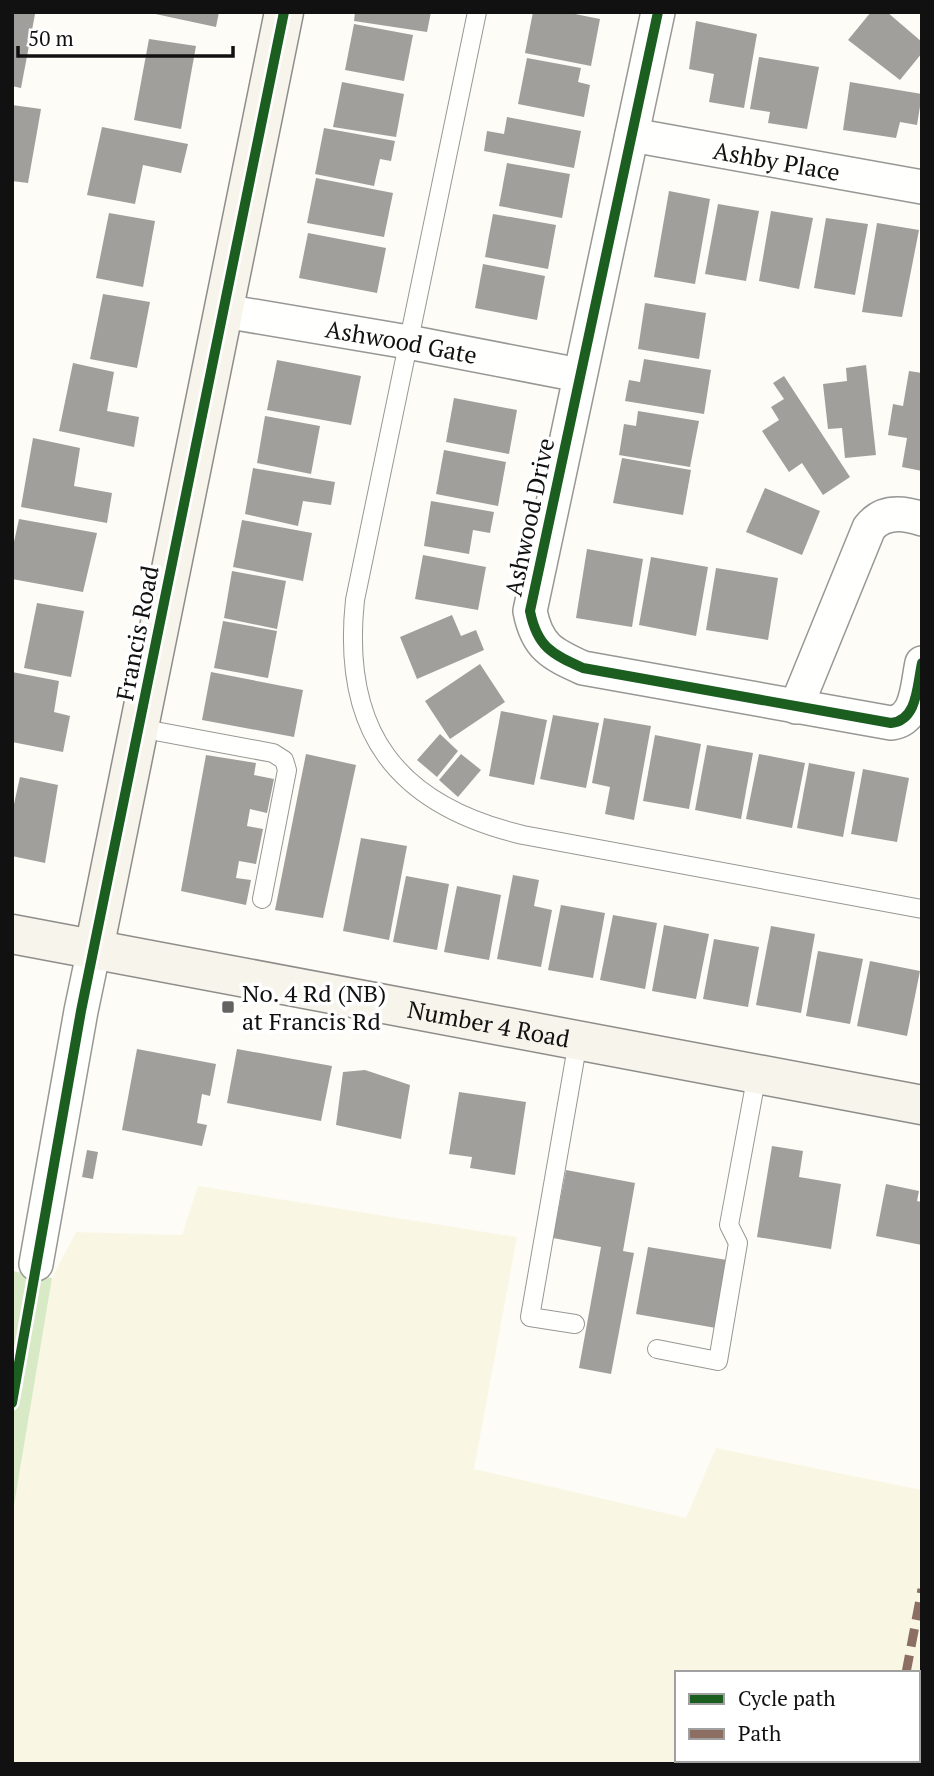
<svg xmlns="http://www.w3.org/2000/svg" width="934" height="1776" viewBox="0 0 934 1776" font-family="'PT Serif',serif">
<style>
.farmland{fill:#f9f7e4;fill-rule:evenodd}
.forest{fill:#d8eac5}
.building{fill:#a19f9c}
.lines{fill:none;stroke-linecap:round;stroke-linejoin:round}
.lane-casing{stroke:#979795;stroke-width:20}
.street-casing{stroke:#979795;stroke-width:36}
.secondary-casing{stroke:#8e8d8b;stroke-width:41}
.lane{stroke:#fffffe;stroke-width:18}
.street{stroke:#fffffe;stroke-width:33}
.secondary{stroke:#f6f4eb;stroke-width:38}
.quiet{stroke:#8d6e63;stroke-width:9;stroke-dasharray:18 9;stroke-linecap:butt}
.cycleway-casing{stroke:#fff;stroke-width:15}
.cycleway{stroke:#1b5e20;stroke-width:10}
.poi-dot{fill:#646362;stroke:#fff;stroke-width:2.5}
.labels{text-anchor:middle;dominant-baseline:central;stroke-width:7;stroke-linejoin:round;paint-order:stroke}
.street-label{font-size:24px;fill:#111;stroke:#fff}
.poi-label{font-size:24px;fill:#111;stroke:#fff;text-anchor:start}
</style>
<rect width="100%" height="100%" fill="#fdfcf7"/>
<path class="farmland" d="M198 1186 517 1237 474 1469 686 1518 716 1448 922 1490V1764H12V1517L52 1278 76 1232 182 1235ZM677 1673H918V1760H677Z"/>
<path class="forest" d="M12 1271 52 1278 12 1517Z"/>
<g class="building">
<path d="M12 12 35 14 21 88 12 86Z"/>
<path d="M146 12H219L216 27Z"/>
<path d="M355 12H431L427 32 354 21Z"/>
<path d="M533 12H565L600 19 591 66 525 53Z"/>
<path d="M871 12H887L922 42V53L900 80 848 40Z"/>
<path d="M696 21 757 34 744 108 709 102 714 74 689 69Z"/>
<path d="M354 24 413 35 404 81 345 70Z"/>
<path d="M149 39 196 46 181 129 134 120Z"/>
<path d="M759 57 819 67 807 129 768 123 770 112 750 109Z"/>
<path d="M527 58 581 68 578 82 590 85 584 117 518 104Z"/>
<path d="M342 82 404 94 396 137 333 127Z"/>
<path d="M850 82 922 94 917 125 900 122 896 138 843 130Z"/>
<path d="M12 105 41 109 28 183 12 181Z"/>
<path d="M507 117 581 131 574 168 484 151 487 131 504 134Z"/>
<path d="M102 127 188 144 181 173 143 165 135 204 87 195Z"/>
<path d="M324 128 395 141 391 161 380 159 374 186 315 174Z"/>
<path d="M507 163 570 174 562 218 499 206Z"/>
<path d="M316 178 393 193 384 237 307 223Z"/>
<path d="M669 191 710 199 695 284 654 277Z"/>
<path d="M718 204 759 211 746 281 705 274Z"/>
<path d="M771 211 813 218 799 289 759 281Z"/>
<path d="M109 213 155 221 143 287 96 278Z"/>
<path d="M493 214 556 225 548 269 485 257Z"/>
<path d="M826 218 868 224 855 295 814 288Z"/>
<path d="M877 223 919 230 902 317 862 312Z"/>
<path d="M308 233 386 248 377 293 299 278Z"/>
<path d="M483 264 545 276 537 320 475 308Z"/>
<path d="M103 294 150 302 137 368 90 359Z"/>
<path d="M645 303 706 313 699 359 638 349Z"/>
<path d="M644 359 711 370 704 414 625 401 629 380 640 382Z"/>
<path d="M277 360 361 376 351 425 267 410Z"/>
<path d="M73 363 114 372 107 411 139 417 134 447 59 431Z"/>
<path d="M866 365 876 455 845 458 842 428 828 429 823 384 847 381 846 368Z"/>
<path d="M909 371 922 373V471L902 467 907 438 888 435 893 404 903 406Z"/>
<path d="M784 376 850 477 823 495 802 463 789 472 762 431 779 420 771 407 784 399 773 383Z"/>
<path d="M454 398 517 410 509 454 446 442Z"/>
<path d="M638 411 699 421 690 467 619 455 624 424 636 426Z"/>
<path d="M265 416 320 426 311 474 257 463Z"/>
<path d="M33 438 80 448 74 486 112 493 107 523 21 507Z"/>
<path d="M444 450 506 462 498 506 436 494Z"/>
<path d="M622 458 691 470 683 515 613 503Z"/>
<path d="M253 468 335 482 331 505 303 501 298 526 245 514Z"/>
<path d="M765 488 820 511 802 555 746 532Z"/>
<path d="M431 501 494 512 490 533 473 530 469 554 424 546Z"/>
<path d="M19 519 97 533 83 592 12 579V551Z"/>
<path d="M242 520 312 533 303 581 233 567Z"/>
<path d="M587 549 643 559 632 627 576 618Z"/>
<path d="M423 555 486 567 478 610 415 599Z"/>
<path d="M651 557 708 567 696 636 639 625Z"/>
<path d="M716 568 778 578 768 640 706 630Z"/>
<path d="M232 571 286 581 277 629 224 618Z"/>
<path d="M37 603 84 611 71 677 24 668Z"/>
<path d="M452 615 461 636 476 630 484 650 417 679 400 637Z"/>
<path d="M223 621 277 631 268 678 214 668Z"/>
<path d="M480 664 505 702 450 739 425 701Z"/>
<path d="M12 672 59 681 54 712 70 716 63 752 12 742Z"/>
<path d="M211 672 303 690 294 737 202 720Z"/>
<path d="M501 711 547 720 534 785 489 776Z"/>
<path d="M553 715 599 723 586 788 540 779Z"/>
<path d="M604 718 651 726 634 820 605 814 610 787 592 783Z"/>
<path d="M440 734 458 751 437 777 417 760Z"/>
<path d="M655 735 701 744 689 809 643 801Z"/>
<path d="M707 745 753 753 741 819 695 810Z"/>
<path d="M306 754 356 765 323 918 275 910Z"/>
<path d="M461 754 481 770 458 797 439 780Z"/>
<path d="M759 754 805 763 792 828 746 819Z"/>
<path d="M206 755 256 763 254 775 274 779 267 813 250 809 247 826 263 829 256 864 239 861 236 878 251 880 246 905 181 891Z"/>
<path d="M809 763 855 772 843 837 797 828Z"/>
<path d="M863 769 909 778 897 842 851 834Z"/>
<path d="M20 777 58 785 45 863 12 856V813Z"/>
<path d="M361 838 407 846 389 940 343 931Z"/>
<path d="M513 875 539 880 534 906 552 910 541 967 497 959Z"/>
<path d="M406 876 449 884 437 950 393 942Z"/>
<path d="M457 886 501 895 489 960 444 952Z"/>
<path d="M561 905 605 913 593 978 548 970Z"/>
<path d="M613 915 657 923 645 989 600 980Z"/>
<path d="M664 925 709 934 696 999 652 991Z"/>
<path d="M771 926 815 934 801 1013 756 1005Z"/>
<path d="M714 939 759 947 748 1007 703 999Z"/>
<path d="M818 951 863 959 850 1024 806 1016Z"/>
<path d="M870 961 920 971 907 1036 857 1026Z"/>
<path d="M137 1049 216 1064 210 1096 202 1094 197 1123 207 1125 202 1146 122 1130Z"/>
<path d="M237 1049 332 1066 321 1121 227 1103Z"/>
<path d="M365 1070 410 1085 401 1139 336 1125 343 1072Z"/>
<path d="M459 1092 526 1102 515 1175 470 1168 472 1157 449 1154Z"/>
<path d="M772 1146 803 1151 799 1177 841 1184 831 1249 757 1237Z"/>
<path d="M87 1150 98 1152 93 1179 82 1177Z"/>
<path d="M566 1170 635 1183 623 1251 634 1253 611 1374 579 1368 601 1247 553 1238Z"/>
<path d="M886 1184 919 1191 917 1201 922 1202V1245L876 1236Z"/>
<path d="M648 1247 727 1260 716 1328 636 1314Z"/>
</g>
<g class="lines">
<g class="lane-casing">
<g id="lane">
<path d="M477 12 355 600C341 731 396 805 523 835L922 909"/>
<path d="M139 728 273 753 284 760 287 770 262 899"/>
<path d="M575 1324 530 1317 578 1041"/>
<path d="M657 1349 718 1361 738 1243 729 1225 757 1074"/>
</g>
</g>
<g class="street-casing">
<g id="street">
<path d="M658 12 530 611C537 647 552 654 583 668L891 723C918 720 917 685 922 663"/>
<path id="s1" d="M632 135 922 187"/>
<path id="s2" d="M224 311 408 342 579 375"/>
<path d="M796 707 869 528C882 511 902 512 922 519"/>
<path d="M36 1264 81 1011 94 949"/>
</g>
</g>
<g class="secondary-casing">
<g id="secondary">
<path id="s3" d="M12 934 922 1105"/>
<path d="M94 949 284 12"/>
</g>
</g>
<use href="#lane" class="lane"/>
<use href="#street" class="street"/>
<use href="#secondary" class="secondary"/>
<g class="quiet">
<path d="M906 1673 922 1589"/>
<path d="M888 1764 889 1760"/>
</g>
<g class="cycleway-casing">
<g id="cycleway">
<path d="M658 12 530 611C537 647 552 654 583 668L891 723C918 720 917 685 922 663"/>
<path d="M12 1403 81 1011 284 12"/>
</g>
</g>
<use href="#cycleway" class="cycleway"/>
</g>
<rect class="poi-dot" x="221" y="1000" width="14" height="14" rx="3.5"/>
<g class="labels">
<g class="street-label">
<text stroke="none"><textPath href="#s1" startOffset="147">Ashby Place</textPath></text>
<text stroke="none"><textPath href="#s2" startOffset="180">Ashwood Gate</textPath></text>
<text transform="translate(529 517) rotate(-78)">Ashwood Drive</text>
<text transform="translate(137 633) rotate(-79)">Francis Road</text>
<text stroke="none"><textPath href="#s3" startOffset="485">Number 4 Road</textPath></text>
</g>
<g class="poi-label">
<text x="242" y="993">No. 4 Rd (NB)<tspan x="242" dy="28">at Francis Rd</tspan></text>
</g>
</g>
<rect width="934" height="1776" fill="none" stroke="#111111" stroke-width="28"/>
<rect x="675" y="1671" width="245" height="91" fill="#ffffff" stroke="#a0a0a0" stroke-width="2"/>
<rect x="689" y="1694" width="35" height="10" fill="#1b5e20" stroke="#a0a0a0" stroke-width="2"/>
<text x="738" y="1706" font-size="21" fill="#111111">Cycle path</text>
<rect x="689" y="1729" width="35" height="10" fill="#8d6e63" stroke="#a0a0a0" stroke-width="2"/>
<text x="738" y="1741" font-size="21" fill="#111111">Path</text>
<path d="M18 46v10h215v-10" fill="none" stroke="#111111" stroke-width="3.5"/>
<text x="28" y="46" font-size="21" fill="#111111" stroke="#ffffff" stroke-width="5" paint-order="stroke">50 m</text>
</svg>
